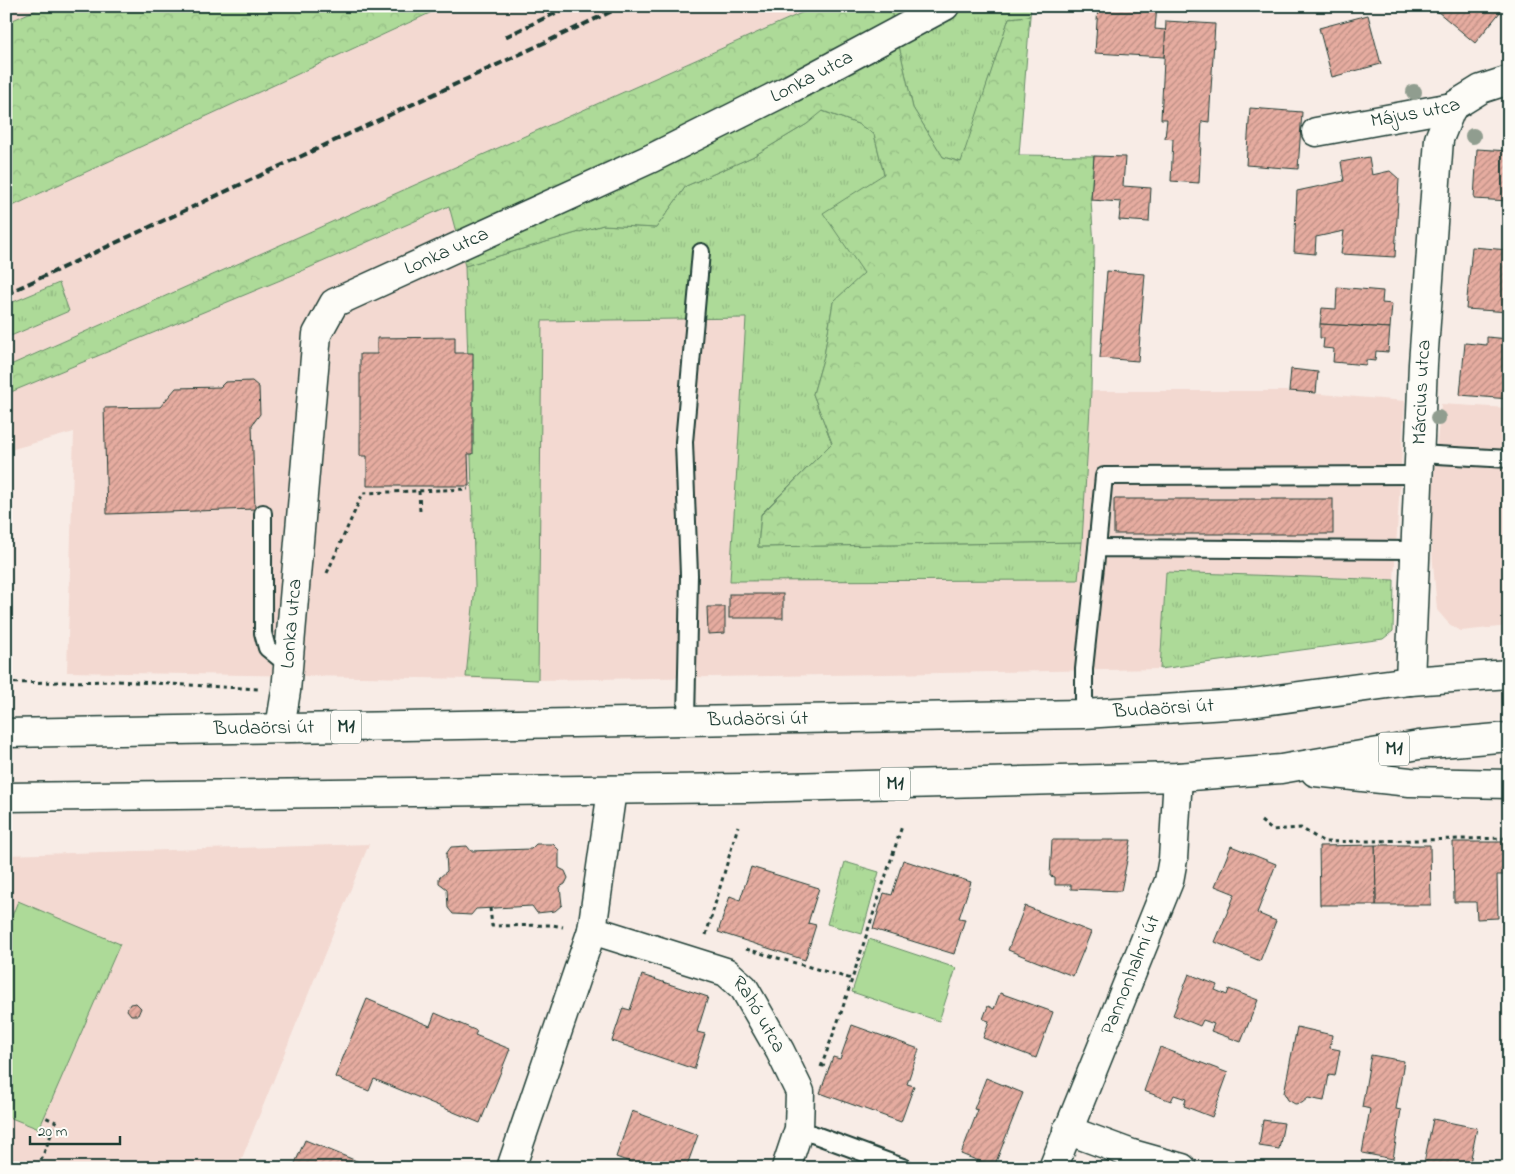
<svg xmlns="http://www.w3.org/2000/svg" width="1515" height="1174" viewBox="0 0 1515 1174" font-family="'Indie Flower',sans-serif">
<style>
.built{fill:#f3d9d1}
.grass{fill:url(#grass-tufts);stroke:#668c66}
.forest{fill:url(#forest-crowns);stroke:#668c66}
.pitch{fill:#adda98;stroke:#668c66}
.building{fill:url(#building-hatch);stroke:#1f3d34}
.lines{fill:none;stroke-linecap:round;stroke-linejoin:round}
.lane-casing{stroke:#1f3d34;stroke-width:20}
.street-casing{stroke:#1f3d34;stroke-width:31}
.primary-casing{stroke:#1f3d34;stroke-width:31}
.path{stroke:#1f3d34;stroke-width:3;stroke-dasharray:4 4;stroke-linecap:butt}
.lane{stroke:#fdfcf7;stroke-width:16}
.street{stroke:#fdfcf7;stroke-width:28}
.primary{stroke:#fdfcf7;stroke-width:28}
.rail{stroke:#1f3d34;stroke-width:4;stroke-dasharray:8 4;stroke-linecap:butt}
.tree{fill:#909d8f}
.labels{text-anchor:middle;dominant-baseline:central;stroke-width:4.5;stroke-linejoin:round;paint-order:stroke}
.shield{fill:#fdfcf7;stroke:#62766e;stroke-width:1}
.shield-label{font-size:19px;font-weight:bold;fill:#1f3d34}
.street-label{font-size:20px;fill:#1f3d34;stroke:#fdfcf7}
</style>
<defs>
<pattern id="grass-tufts" width="24" height="20" patternUnits="userSpaceOnUse" patternTransform="scale(1.25)"><rect width="24" height="20" fill="#adda98"/><path d="M3 7l-1-3M5 7V3M7 7l1-3M15 17l-1-3M17 17v-4M19 17l1-3" fill="none" stroke="#94bc84"/></pattern>
<pattern id="forest-crowns" width="20" height="18" patternUnits="userSpaceOnUse" patternTransform="scale(1.25)"><rect width="20" height="18" fill="#adda98"/><path d="M2 6a3 3 0 1 1 6 0M12 15a3 3 0 1 1 6 0" fill="none" stroke="#94bc84"/></pattern>
<pattern id="building-hatch" width="6" height="6" patternUnits="userSpaceOnUse" patternTransform="scale(1.25)"><rect width="6" height="6" fill="#e6aca0"/><path d="M-1 1l2-2M0 6l6-6M5 7l2-2" fill="none" stroke="#ba8d83"/></pattern>
</defs>
<rect width="100%" height="100%" fill="#f8ece6"/>
<filter id="ink" filterUnits="userSpaceOnUse"><feTurbulence type="fractalNoise" baseFrequency=".02" numOctaves="2"/><feDisplacementMap in="SourceGraphic" scale="10" xChannelSelector="R" yChannelSelector="G"/><feConvolveMatrix kernelMatrix="1 2 1 2 8 2 1 2 1" color-interpolation-filters="sRGB"/></filter>
<g filter="url(#ink)">
<g class="built">
<path d="M6 6H45L6 23Z"/>
<path d="M445 6H817L6 367V338L69 311 59 283 6 305V209Z"/>
<path d="M450 206 465 266 542 321 747 318 730 580H1078L1091 391H1285L1405 401 1394 580 1166 572 1160 669 538 680 67 672 74 432 6 451V394L295 274Z"/>
<path d="M1441 404 1509 408V626L1461 631 1449 624 1437 610 1429 516Z"/>
<path d="M369 844 238 1168H6V855Z"/>
</g>
<g class="grass">
<path d="M890 6H1031L1030 16 1009 18 962 162 943 157 913 108Z"/>
<path d="M822 111 858 124 874 134 884 174 865 273 833 302 824 356 813 394 832 443 761 514 758 547 1082 542 1078 580 730 581 746 318 542 321 538 680 466 677 475 587 465 266 603 225 656 228 686 186 752 157 807 124Z"/>
<path d="M59 283 69 311 6 338V305Z"/>
<path d="M1166 572 1394 580 1393 631 1383 639 1160 669Z"/>
<path d="M845 862 879 872 862 934 827 924Z"/>
</g>
<g class="forest">
<path d="M45 6H445L6 209V23Z"/>
<path d="M817 6H890L913 108 943 157 961 162 1009 18 1030 16 1019 155 1094 156 1091 200 1094 246 1091 391 1082 542 758 547 761 515 832 443 813 394 824 356 833 302 864 273 823 213 884 174 874 134 858 124 823 111 807 124 752 157 686 186 656 228 603 225 465 266 449 206 295 274 6 394V367Z"/>
</g>
<g class="pitch">
<path d="M18 901 120 944 39 1129 6 1116V931Z"/>
<path d="M869 939 956 968 939 1021 852 992Z"/>
</g>
<g class="building">
<path d="M1098 6H1157L1155 29 1166 30 1164 57 1095 53Z"/>
<path d="M1431 6H1495L1501 11 1475 43Z"/>
<path d="M1368 15 1381 64 1332 77 1319 28Z"/>
<path d="M1166 21 1215 24 1209 122 1202 121 1199 183 1171 181 1173 139 1165 138 1167 119H1161Z"/>
<path d="M1250 108 1302 112 1298 169 1246 165Z"/>
<path d="M1477 149 1509 151V201L1474 199Z"/>
<path d="M1094 156 1125 157 1123 186 1151 188 1149 222 1119 220 1121 202 1091 200Z"/>
<path d="M1369 157 1372 175 1390 171 1399 179 1395 257 1341 254 1344 231 1316 237 1315 254 1294 252 1297 191 1344 181 1341 162Z"/>
<path d="M1472 247 1509 250V312L1466 309Z"/>
<path d="M1107 271 1145 274 1138 361 1100 358Z"/>
<path d="M1337 287 1383 291 1382 303 1392 304 1390 328 1320 324 1322 308 1336 309Z"/>
<path d="M1320 324 1390 328 1388 352 1376 351 1375 361 1366 360V365L1333 362 1334 349 1323 348 1324 338H1320Z"/>
<path d="M455 337V353H473V454H468L469 486H367V456H360V354H377V338Z"/>
<path d="M1487 337 1509 339V399L1460 395 1465 343 1487 345Z"/>
<path d="M1291 369 1318 372 1316 393 1289 391Z"/>
<path d="M252 381 259 387 260 414 252 425 255 509 107 514 104 408 160 407 176 388 220 387 225 382Z"/>
<rect x="1114" y="499" width="219" height="35"/>
<rect x="729" y="594" width="54" height="24"/>
<path d="M707 607H725V633L708 634Z"/>
<path d="M1052 840H1131L1121 891 1071 889V885H1055V877L1050 876Z"/>
<path d="M1453 842H1509V875H1497L1498 918 1477 919 1476 902H1454Z"/>
<path d="M536 844H553L559 850V868L565 871 568 878 565 884 560 887 562 905 555 911 537 913 532 906 476 909 471 915 453 914 448 908 447 889 439 883V878L447 871 446 854 451 847 467 846 471 851 531 849Z"/>
<path d="M1375 845H1430L1431 905H1376Z"/>
<path d="M1375 845 1376 905H1320L1319 846Z"/>
<path d="M1231 846 1276 864 1257 913 1276 921 1260 961 1215 942 1235 894 1215 886Z"/>
<path d="M903 860 971 882 959 918 965 919 954 954 873 929 884 893 892 895Z"/>
<path d="M751 867 819 888 808 923 816 925 805 960 718 932 730 896 740 900Z"/>
<path d="M1025 906 1091 932 1073 976 1008 950Z"/>
<path d="M1189 974 1217 985 1215 990 1227 995 1229 989 1258 1000 1241 1042 1211 1031 1214 1024 1203 1020 1200 1026 1173 1015Z"/>
<path d="M642 975 708 997 697 1032 705 1034 694 1069 612 1041 623 1008 630 1010Z"/>
<path d="M1000 993 1053 1012 1036 1058 983 1038 989 1021 983 1019 988 1006 994 1009Z"/>
<path d="M367 999 430 1026 435 1013 477 1031 475 1035 510 1049 480 1123 374 1079 369 1091 335 1077Z"/>
<path d="M136 1003 141 1008 138 1015H131L127 1010 130 1004Z"/>
<path d="M852 1025 919 1049 907 1084 914 1086 901 1122 820 1093 833 1057 840 1059Z"/>
<path d="M1297 1027 1332 1035 1330 1048 1340 1050 1335 1076 1329 1075 1324 1101 1308 1098 1302 1103 1295 1104 1288 1100 1284 1093Z"/>
<path d="M1160 1047 1228 1073 1212 1117 1184 1106 1186 1099 1174 1095 1171 1101 1144 1091Z"/>
<path d="M1371 1055 1404 1061 1396 1109 1401 1110 1393 1159 1362 1153 1370 1109 1362 1107Z"/>
<path d="M986 1078 1023 1093 994 1167 961 1154 978 1110 974 1109Z"/>
<path d="M632 1111 698 1135 686 1168H646L616 1157Z"/>
<path d="M1433 1119 1477 1128 1469 1168H1445L1424 1163Z"/>
<path d="M1263 1120 1284 1123 1279 1149 1259 1146Z"/>
<path d="M305 1140 374 1168H293Z"/>
</g>
<g class="lines">
<g class="lane-casing">
<g id="lane">
<path d="M1419 454 1509 459"/>
<path d="M263 513V633L267 648 288 665"/>
<path d="M1097 548 1104 476 1418 475"/>
<path d="M1084 714V669L1097 548 1416 550"/>
<path d="M686 720 689 575 684 442 701 252"/>
<path d="M799 1129 905 1168"/>
</g>
</g>
<g class="street-casing">
<g id="street">
<path id="s1" d="M1316 132 1452 107 1481 89 1509 80"/>
<path id="s2" d="M1410 681 1423 364 1439 139 1452 107"/>
<path id="s3" d="M280 728 286 691 317 334 334 303 652 158 790 89 945 6"/>
<path id="s4" d="M592 930 726 972 744 988 780 1051 800 1092 799 1129 786 1168"/>
<path d="M1067 1130 1132 1154 1182 1168"/>
<path d="M511 1168 592 930 612 790"/>
<path id="s5" d="M1053 1168 1169 881 1173 859 1178 777"/>
</g>
</g>
<g class="primary-casing">
<g id="primary">
<path id="s6" d="M6 733 1084 714 1242 704 1410 681 1509 674"/>
<path d="M1315 772 1410 782 1509 784"/>
<path d="M6 797 746 788 1178 777 1281 769 1419 745 1509 737"/>
</g>
</g>
<g class="path">
<path d="M419 491 420 512"/>
<path d="M327 573 363 493 468 489"/>
<path d="M6 683 118 681 258 689"/>
<path d="M1261 821 1272 830 1301 828 1324 842 1509 838"/>
<path d="M490 908 492 926 552 925 563 927"/>
<path d="M706 935 738 826"/>
<path d="M746 949 852 979"/>
<path d="M821 1065 829 1068"/>
<path d="M821 1067 841 1013 902 826"/>
<path d="M38 1168 56 1122 45 1117"/>
</g>
<use href="#lane" class="lane"/>
<use href="#street" class="street"/>
<use href="#primary" class="primary"/>
<g class="rail">
<path d="M505 37 570 6"/>
<path d="M6 294 623 6"/>
</g>
</g>
<g class="tree">
<circle cx="1414" cy="92" r="8"/>
<circle cx="1473" cy="136" r="8"/>
<circle cx="1438" cy="418" r="8"/>
</g>
</g>
<g class="labels">
<g class="shield">
<rect x="331" y="710.5" width="30" height="33" rx="4"/>
<rect x="1379" y="732.5" width="30" height="33" rx="4"/>
<rect x="880" y="767.5" width="30" height="33" rx="4"/>
</g>
<g class="shield-label">
<text x="346" y="727">M1</text>
<text x="1394" y="749">M1</text>
<text x="895" y="784">M1</text>
</g>
<g class="street-label">
<text stroke="none"><textPath href="#s3" startOffset="960">Lonka utca</textPath></text>
<text stroke="none"><textPath href="#s1" startOffset="101">Május utca</textPath></text>
<text stroke="none"><textPath href="#s3" startOffset="555">Lonka utca</textPath></text>
<text stroke="none"><textPath href="#s2" startOffset="289">Március utca</textPath></text>
<text stroke="none"><textPath href="#s3" startOffset="105">Lonka utca</textPath></text>
<text stroke="none"><textPath href="#s6" startOffset="1158">Budaörsi út</textPath></text>
<text stroke="none"><textPath href="#s6" startOffset="752">Budaörsi út</textPath></text>
<text stroke="none"><textPath href="#s6" startOffset="258">Budaörsi út</textPath></text>
<text stroke="none"><textPath href="#s5" startOffset="208">Pannonhalmi út</textPath></text>
<text stroke="none"><textPath href="#s4" startOffset="195">Rahó utca</textPath></text>
</g>
</g>
<rect width="1515" height="1174" fill="none" stroke="#fdfcf7" stroke-width="25"/>
<rect x="12" y="12" width="1490" height="1149" fill="none" stroke="#1f3d34" stroke-width="2" filter="url(#ink)"/>
<path d="M30 1136v8h90v-8" fill="none" stroke="#1f3d34" stroke-width="2.5"/>
<text x="38" y="1136" font-size="15" fill="#1f3d34" stroke="#fdfcf7" stroke-width="4" paint-order="stroke">20 m</text>
</svg>
